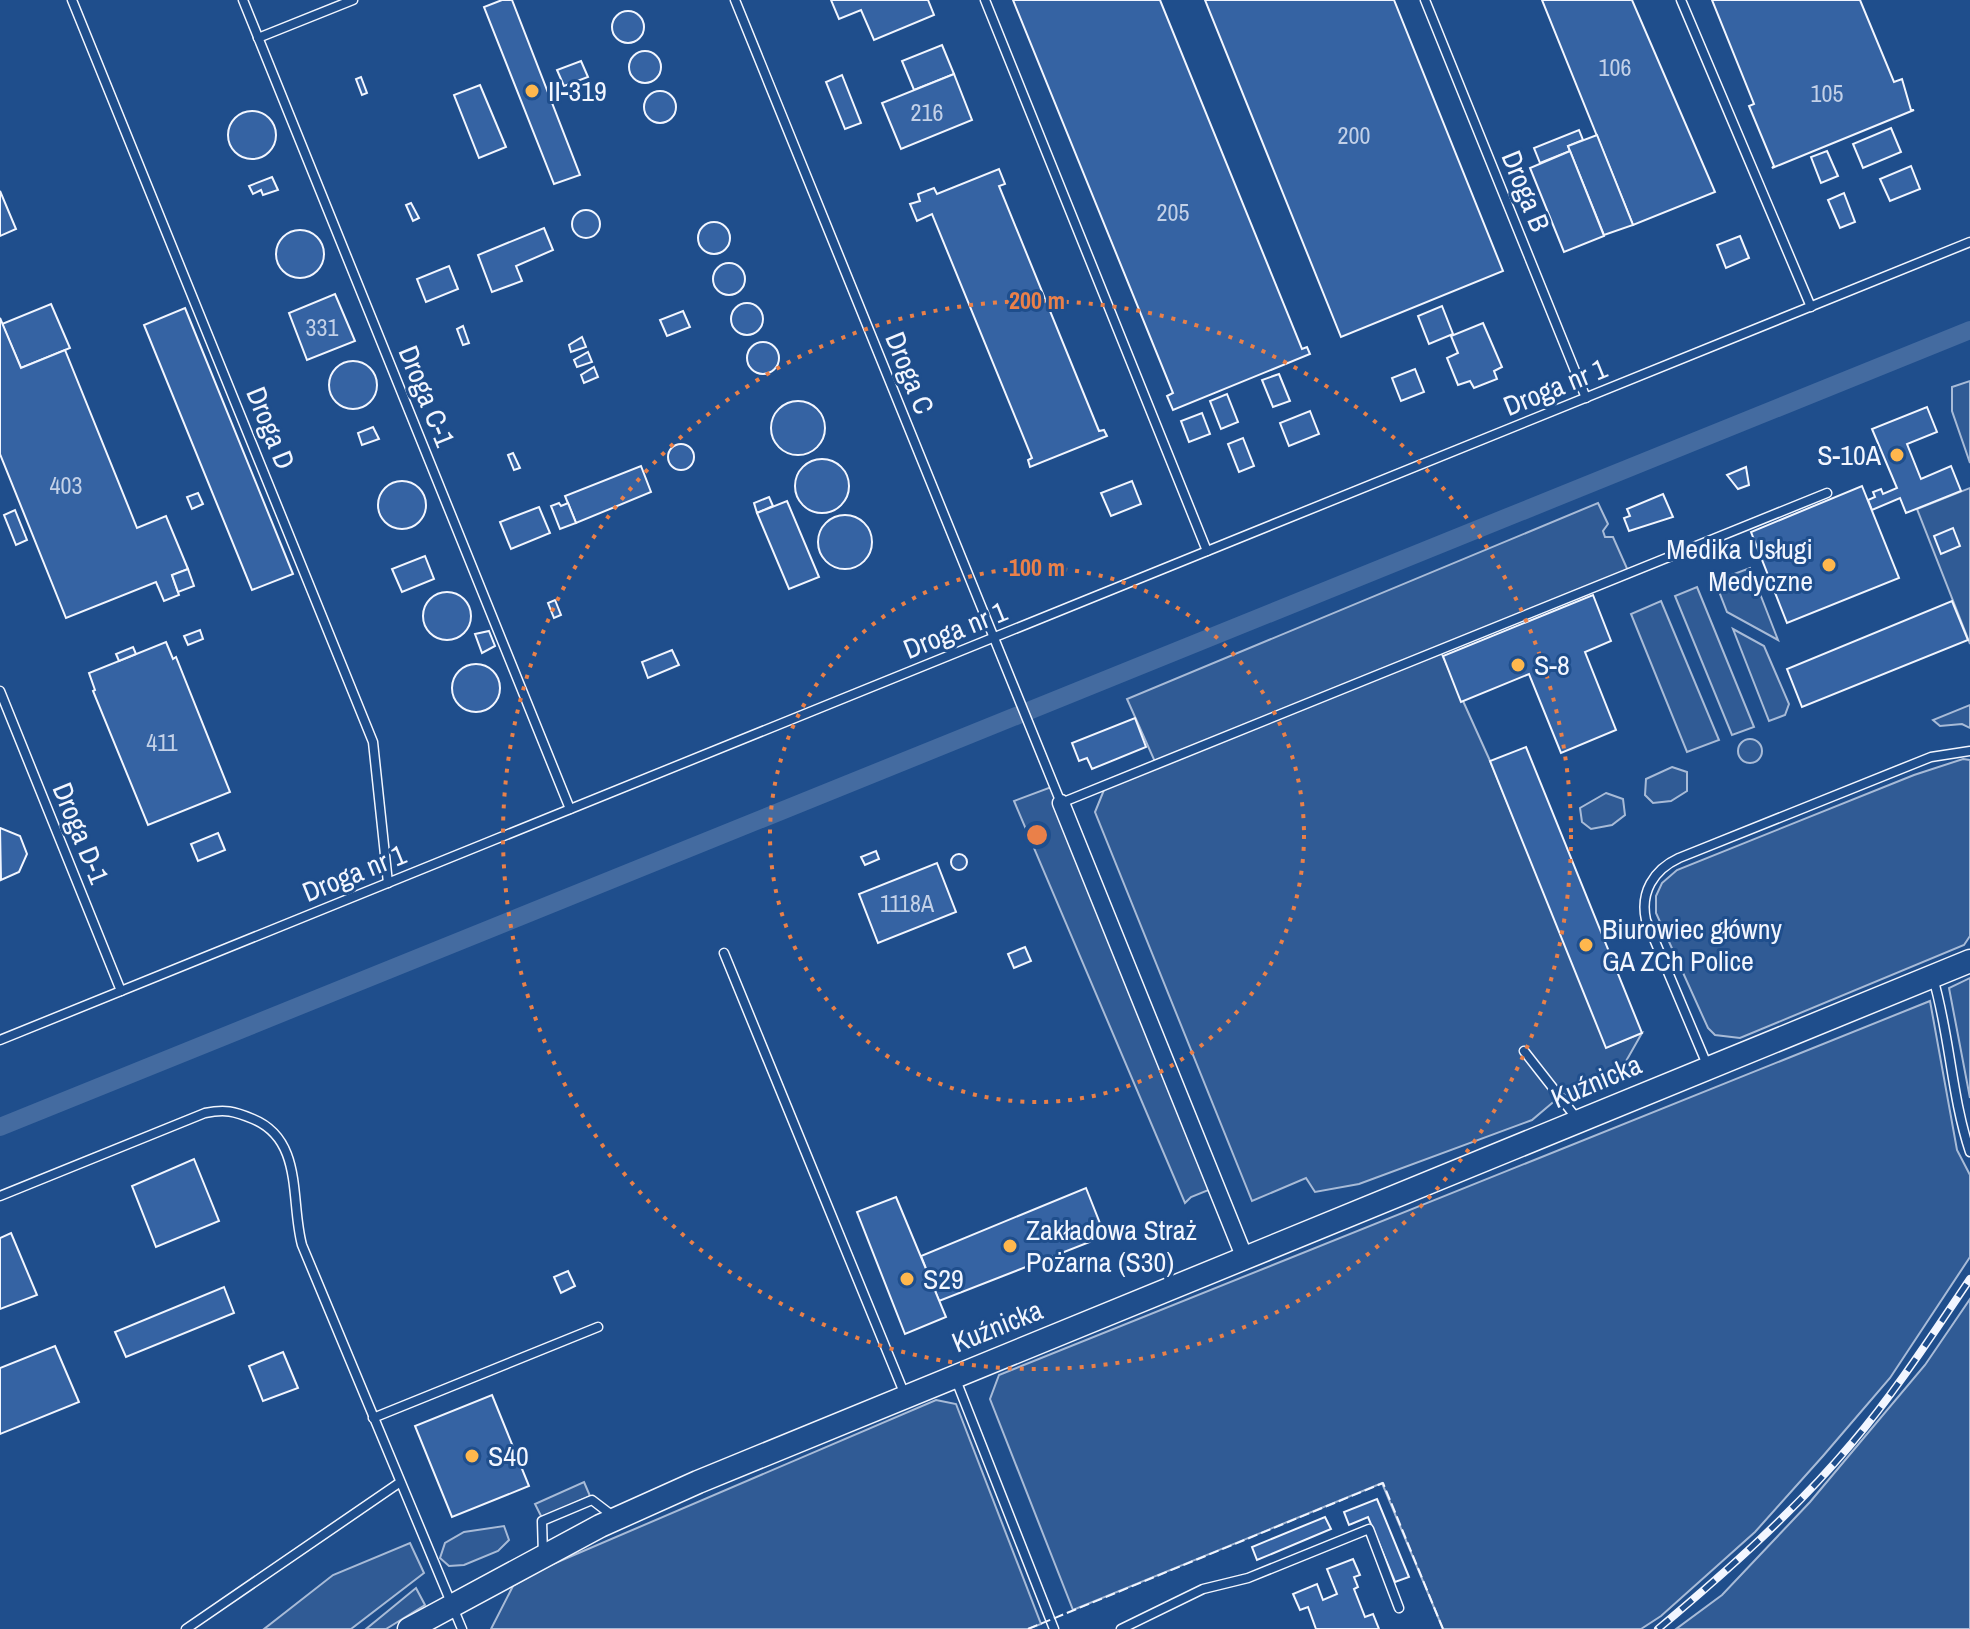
<svg xmlns="http://www.w3.org/2000/svg" width="1970" height="1629" viewBox="0 0 1970 1629" font-family="'Archivo Narrow',sans-serif">
<style>
.built{fill:#305b95;stroke:#a8bbd7;stroke-width:2}
.lines{fill:none;stroke-linecap:round;stroke-linejoin:round}
.canal{stroke:#446ba0;stroke-width:18}
.building{fill:#3563a3;stroke:#f2f6ff;stroke-width:2}
.lane-casing{stroke:#f2f6ff;stroke-width:11}
.street-casing{stroke:#f2f6ff;stroke-width:19}
.secondary-casing{stroke:#f2f6ff;stroke-width:25}
.lane{stroke:#1f4e8c;stroke-width:8}
.street{stroke:#1f4e8c;stroke-width:16}
.secondary{stroke:#1f4e8c;stroke-width:22}
.rail-casing{stroke:#f2f6ff;stroke-width:8}
.rail{stroke:#1f4e8c;stroke-width:5;stroke-dasharray:15;stroke-linecap:butt}
.fence{stroke:#f2f6ff;stroke-width:2;stroke-dasharray:10 4;stroke-linecap:butt}
.ring{fill:none;stroke:#ea8049;stroke-width:4;stroke-dasharray:4 8}
.poi-dot{fill:#ffb74d;stroke:#1f4e8c;stroke-width:3}
.labels{text-anchor:middle;dominant-baseline:central;stroke-width:6;stroke-linejoin:round;paint-order:stroke}
.number-label{font-size:24px;fill:#c3d1e8}
.poi-label{font-size:28px;fill:#f2f6ff;stroke:#1f4e8c;text-anchor:start}
.street-label{font-size:28px;fill:#f2f6ff;stroke:#1f4e8c}
.centre{fill:#ea8049;stroke:#1f4e8c;stroke-width:4}
.ring-label{font-size:24px;text-anchor:middle;font-weight:bold;fill:#ea8049;stroke:#1f4e8c;stroke-width:6;stroke-linejoin:round;paint-order:stroke}
</style>
<rect width="100%" height="100%" fill="#1f4e8c"/>
<g class="built">
<path d="M1970 381V463L1952 411V387Z"/>
<path d="M1970 488V644L1917 509Z"/>
<path d="M1598 503 1608 524 1603 531 1605 537H1613L1629 573 1440 650 1491 763 1607 1047 1642 1033 1621 1070 1558 1098 1532 1120 1359 1184 1315 1192 1306 1178 1252 1201 1095 812 1106 785 1156 764 1127 699Z"/>
<path d="M1750 568 1778 640 1727 612 1715 581Z"/>
<path d="M1697 587 1754 727 1732 735 1675 596Z"/>
<path d="M1661 601 1719 740 1687 752 1631 614Z"/>
<path d="M1733 629 1764 646 1789 704 1785 715 1769 721Z"/>
<path d="M1970 705V728L1962 724 1940 726 1933 720Z"/>
<circle cx="1750" cy="751" r="12"/>
<path d="M1963 759 1970 760V936L1964 945 1740 1038 1715 1035 1708 1028 1656 913V896L1662 883 1677 870 1914 775Z"/>
<path d="M1672 767 1687 772V791L1671 801 1653 803 1645 795 1646 779Z"/>
<path d="M1054 786 1216 1187 1191 1197 1185 1203 1014 801Z"/>
<path d="M1606 793 1623 799 1625 815 1612 825 1591 829 1582 822 1580 808Z"/>
<path d="M1970 978V1098L1949 988Z"/>
<path d="M1930 1001 1957 1150 1970 1175V1257L1890 1378 1823 1456 1755 1532 1661 1616 1641 1629H1443L1382 1483 1073 1610 990 1399 999 1375Z"/>
<path d="M1970 1299V1629H1676L1722 1595 1810 1502 1925 1365Z"/>
<path d="M936 1400 956 1404 1041 1624 1028 1629H491L513 1586 546 1567Z"/>
<path d="M584 1482 590 1496 542 1518 535 1504Z"/>
<path d="M504 1526 509 1540 498 1551 464 1565 449 1566 440 1558 445 1543 464 1532Z"/>
<path d="M410 1543 424 1573 351 1629H264L333 1575Z"/>
<path d="M416 1588 425 1605 386 1629H366Z"/>
</g>
<g class="lines">
<path class="canal" d="M0 1127 1970 330"/>
</g>
<g class="building">
<path d="M502 0H512L580 175 554 184 484 7Z"/>
<path d="M831 0H928L934 15 874 40 861 10 839 19Z"/>
<path d="M1013 0H1160L1302 349 1307 347 1310 354 1173 410 1167 396 1173 393Z"/>
<path d="M1205 0H1394L1503 271 1341 337Z"/>
<path d="M1542 0H1632L1715 192 1633 225Z"/>
<path d="M1712 0H1860L1894 82 1902 79 1911 110H1914L1772 168 1774 166 1749 106 1754 104Z"/>
<circle cx="628" cy="27" r="16"/>
<path d="M942 45 954 74 914 90 902 61Z"/>
<circle cx="645" cy="67" r="16"/>
<path d="M581 61 588 77 564 86 557 70Z"/>
<path d="M954 74 972 120 901 149 882 103Z"/>
<path d="M842 75 861 123 845 129 826 82Z"/>
<path d="M361 77 367 93 362 95 356 79Z"/>
<path d="M480 85 506 147 479 158 454 95Z"/>
<circle cx="660" cy="107" r="16"/>
<circle cx="252" cy="135" r="24"/>
<path d="M1891 128 1901 152 1863 168 1853 144Z"/>
<path d="M1579 130 1583 140 1568 146 1570 151 1540 163 1534 148Z"/>
<path d="M1597 135 1633 225 1604 235 1568 146Z"/>
<path d="M1570 151 1604 236 1564 252 1530 168Z"/>
<path d="M1827 151 1838 176 1821 183 1811 157Z"/>
<path d="M1911 166 1920 189 1890 201 1880 179Z"/>
<path d="M999 169 1005 184 999 186 1099 431 1104 430 1107 436 1030 467 1028 460 1032 458 932 214 917 221 910 204 920 201 918 194 934 188 937 194Z"/>
<path d="M272 177 278 190 263 195 261 190 253 194 249 186Z"/>
<path d="M0 191 16 229 0 236Z"/>
<path d="M1844 193 1855 222 1840 228 1828 200Z"/>
<path d="M411 203 419 218 413 221 406 205Z"/>
<circle cx="586" cy="224" r="14"/>
<circle cx="714" cy="238" r="16"/>
<path d="M544 228 553 250 516 266 522 281 492 292 478 255Z"/>
<circle cx="300" cy="254" r="24"/>
<path d="M1740 236 1749 258 1726 268 1717 245Z"/>
<circle cx="729" cy="279" r="16"/>
<path d="M449 266 458 289 426 302 417 279Z"/>
<path d="M335 294 355 341 307 360 289 313Z"/>
<circle cx="747" cy="319" r="16"/>
<path d="M51 304 70 348 21 368 2 324Z"/>
<path d="M1442 306 1453 334 1429 344 1418 316Z"/>
<path d="M185 308 293 574 252 590 144 325Z"/>
<path d="M683 311 690 327 667 336 660 320Z"/>
<path d="M0 318 21 368 65 350 137 528 166 516 188 569 172 575 179 595 164 601 156 582 66 618 0 454Z"/>
<path d="M1483 323 1502 367 1494 371 1497 379 1474 388 1470 381 1458 385 1447 358 1458 353 1451 336Z"/>
<path d="M463 326 469 343 463 345 457 329Z"/>
<path d="M582 337 586 347 571 352 569 345Z"/>
<circle cx="763" cy="358" r="16"/>
<path d="M588 352 592 362 577 367 574 360Z"/>
<circle cx="353" cy="385" r="24"/>
<path d="M594 367 598 377 584 383 581 375Z"/>
<path d="M1415 369 1424 392 1401 401 1392 378Z"/>
<path d="M1279 374 1290 401 1273 407 1262 380Z"/>
<path d="M1227 394 1238 422 1221 429 1210 401Z"/>
<circle cx="798" cy="428" r="27"/>
<path d="M1927 407 1937 432 1907 444 1921 479 1951 466 1961 491 1906 513 1900 498 1872 510 1868 500 1875 497 1873 492 1881 489 1883 494 1897 488 1872 429Z"/>
<path d="M1310 411 1319 434 1289 446 1280 423Z"/>
<path d="M1202 413 1210 434 1189 442 1181 421Z"/>
<path d="M373 427 379 439 362 445 358 433Z"/>
<path d="M1243 438 1254 466 1239 472 1228 444Z"/>
<circle cx="681" cy="457" r="13"/>
<path d="M513 453 520 468 514 470 508 455Z"/>
<circle cx="822" cy="486" r="27"/>
<path d="M641 466 651 492 576 523 565 496Z"/>
<path d="M1746 467 1749 485 1738 489 1727 475Z"/>
<circle cx="402" cy="505" r="24"/>
<path d="M1132 481 1141 504 1111 516 1101 493Z"/>
<path d="M1862 486 1899 578 1787 623 1751 532Z"/>
<path d="M198 493 203 504 192 509 187 497Z"/>
<path d="M1663 494 1673 517 1629 531 1624 518 1630 516 1627 509Z"/>
<path d="M769 497 773 506 757 513 754 503Z"/>
<path d="M787 501 819 577 789 589 757 513Z"/>
<path d="M559 503 561 506 568 503 576 523 560 529 551 506Z"/>
<path d="M539 507 550 533 511 549 500 522Z"/>
<path d="M15 510 27 540 16 545 4 515Z"/>
<circle cx="845" cy="542" r="27"/>
<path d="M1953 528 1960 546 1941 554 1934 536Z"/>
<path d="M425 556 434 579 402 592 392 569Z"/>
<path d="M188 569 194 586 178 592 172 575Z"/>
<circle cx="447" cy="616" r="24"/>
<path d="M1593 595 1611 641 1585 652 1616 730 1561 753 1529 674 1461 702 1443 656Z"/>
<path d="M555 600 561 615 554 618 548 603Z"/>
<path d="M1952 601 1968 640 1802 707 1787 669Z"/>
<path d="M200 630 203 639 188 645 184 636Z"/>
<path d="M489 631 495 646 482 653 475 634Z"/>
<path d="M166 642 173 659 176 657 230 792 148 825 93 691 95 690 89 673Z"/>
<path d="M133 647 136 654 119 661 116 654Z"/>
<path d="M672 650 679 665 648 678 642 662Z"/>
<circle cx="476" cy="688" r="24"/>
<path d="M1135 718 1146 747 1092 769 1087 758 1079 761 1072 743Z"/>
<path d="M1526 747 1642 1033 1606 1048 1490 761Z"/>
<path d="M0 828 20 836 27 854 19 872 1 880Z"/>
<path d="M218 833 225 850 198 861 191 844Z"/>
<path d="M876 851 879 859 865 865 861 857Z"/>
<circle cx="959" cy="862" r="8"/>
<path d="M937 863 956 912 878 943 859 894Z"/>
<path d="M1025 947 1031 961 1014 968 1008 954Z"/>
<path d="M194 1159 219 1221 156 1247 132 1186Z"/>
<path d="M1086 1188 1105 1236 939 1301 921 1256Z"/>
<path d="M896 1197 946 1317 905 1334 857 1212Z"/>
<path d="M11 1233 37 1295 0 1309V1238Z"/>
<path d="M568 1271 575 1286 561 1293 554 1277Z"/>
<path d="M224 1287 234 1313 126 1357 115 1332Z"/>
<path d="M55 1346 79 1402 0 1434V1368Z"/>
<path d="M283 1352 298 1388 263 1401 249 1366Z"/>
<path d="M492 1395 529 1486 452 1517 415 1426Z"/>
<path d="M1377 1499 1409 1577 1395 1582 1368 1517 1349 1525 1344 1512Z"/>
<path d="M1325 1517 1331 1529 1257 1560 1252 1547Z"/>
<path d="M1353 1559 1360 1575 1354 1577 1358 1587 1354 1589 1365 1617 1373 1614 1379 1629H1316L1308 1607 1300 1610 1293 1594 1317 1584 1323 1600 1337 1594 1327 1569Z"/>
</g>
<g class="lines">
<g class="lane-casing">
<g id="lane">
<path d="M72 0 373 742 388 883"/>
<path d="M243 0 570 809"/>
<path d="M735 0 1061 803 1827 493"/>
<path d="M985 0 1207 551"/>
<path d="M1425 0 1586 398"/>
<path d="M1681 0 1811 307"/>
<path d="M258 38 353 0"/>
<path d="M0 691 121 991"/>
<path d="M724 953 905 1395"/>
<path d="M1933 978C1950 1035 1951 1095 1970 1152"/>
<path d="M0 1040 1970 242"/>
<path d="M1524 1051 1578 1120"/>
<path d="M1708 1067 1646 920C1640 893 1653 870 1679 858L1931 757 1970 751"/>
<path d="M0 1196 205 1113C225 1109 234 1111 253 1119 304 1140 290 1201 302 1245L462 1629"/>
<path d="M956 1380 1054 1629"/>
<path d="M373 1418 598 1327"/>
<path d="M543 1555 542 1521 592 1500 613 1516"/>
<path d="M186 1629 399 1483"/>
<path d="M1121 1629 1203 1589 1248 1578 1369 1529 1399 1608"/>
</g>
</g>
<g class="street-casing">
<path id="street" d="M1061 803 1244 1256"/>
</g>
<g class="secondary-casing">
<path id="secondary" d="M409 1629 600 1526 698 1482 1970 961"/>
</g>
<use href="#lane" class="lane"/>
<use href="#street" class="street"/>
<use href="#secondary" class="secondary"/>
<g class="rail-casing">
<path id="rail" d="M1658 1629C1727 1571 1794 1512 1852 1443 1896 1391 1932 1335 1970 1279"/>
</g>
<use href="#rail" class="rail"/>
<path class="fence" d="M1028 1629 1383 1483 1443 1629"/>
</g>
<g class="ring">
<circle cx="1037" cy="835" r="267"/>
<circle cx="1037" cy="835" r="534"/>
</g>
<g class="poi-dot">
<circle cx="532" cy="91" r="8"/>
<circle cx="1897" cy="455" r="8"/>
<circle cx="1829" cy="565" r="8"/>
<circle cx="1518" cy="665" r="8"/>
<circle cx="1586" cy="945" r="8"/>
<circle cx="1010" cy="1246" r="8"/>
<circle cx="907" cy="1279" r="8"/>
<circle cx="472" cy="1456" r="8"/>
</g>
<g class="labels">
<g class="number-label">
<text x="1615" y="67">106</text>
<text x="1827" y="93">105</text>
<text x="927" y="112">216</text>
<text x="1354" y="135">200</text>
<text x="1173" y="212">205</text>
<text x="322" y="327">331</text>
<text x="66" y="485">403</text>
<text x="162" y="742">411</text>
<text x="907" y="903">1118A</text>
</g>
<g class="poi-label">
<text x="548" y="91">II-319</text>
<text x="1881" y="455" text-anchor="end">S-10A</text>
<text x="1813" y="549" text-anchor="end">Medika Usługi<tspan x="1813" dy="32">Medyczne</tspan></text>
<text x="1534" y="665">S-8</text>
<text x="1602" y="929">Biurowiec główny<tspan x="1602" dy="32">GA ZCh Police</tspan></text>
<text x="1026" y="1230">Zakładowa Straż<tspan x="1026" dy="32">Pożarna (S30)</tspan></text>
<text x="923" y="1279">S29</text>
<text x="488" y="1456">S40</text>
</g>
<g class="street-label">
<text transform="translate(1526 191) rotate(68)">Droga B</text>
<text transform="translate(910 373) rotate(68)">Droga C</text>
<text transform="translate(1555 387) rotate(-22)">Droga nr 1</text>
<text transform="translate(427 396) rotate(68)">Droga C-1</text>
<text transform="translate(271 428) rotate(68)">Droga D</text>
<text transform="translate(955 630) rotate(-22)">Droga nr 1</text>
<text transform="translate(81 833) rotate(68)">Droga D-1</text>
<text transform="translate(354 873) rotate(-22)">Droga nr 1</text>
<text transform="translate(1596 1081) rotate(-23)">Kuźnicka</text>
<text transform="translate(997 1326) rotate(-22)">Kuźnicka</text>
</g>
</g>
<circle cx="1037" cy="835" r="12" class="centre"/>
<g class="ring-label">
<text x="1037" y="309">200 m</text>
<text x="1037" y="576">100 m</text>
</g>
</svg>
